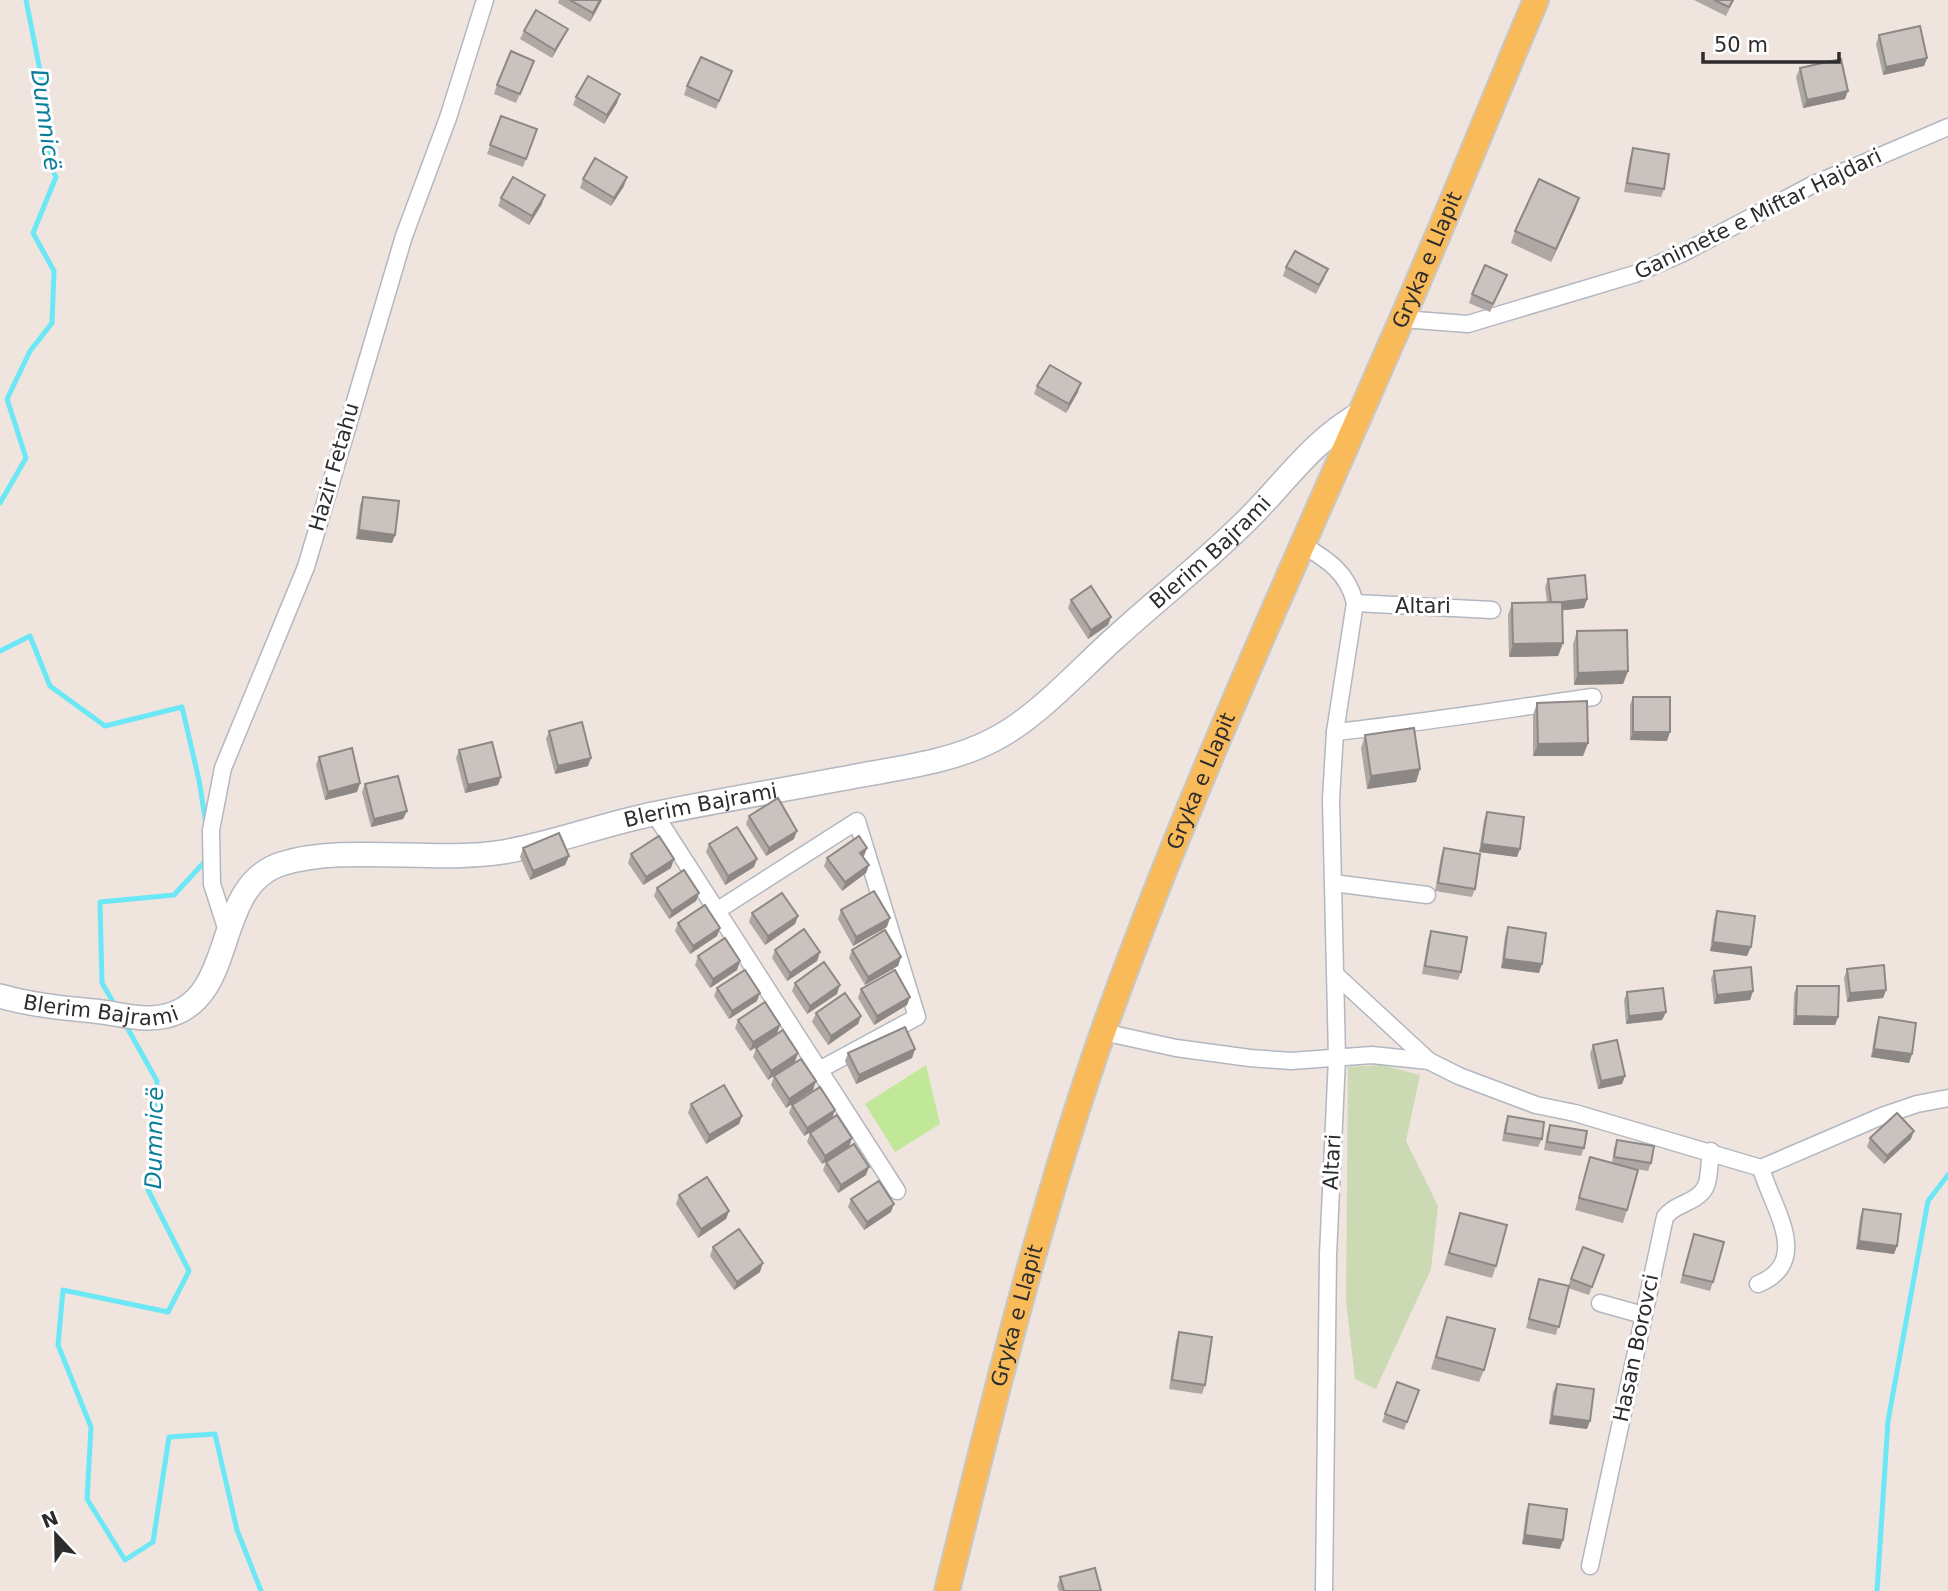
<svg xmlns="http://www.w3.org/2000/svg" width="1948" height="1591" viewBox="0 0 1948 1591" font-family="'DejaVu Sans',sans-serif">
<style>
.green{fill:#c0e898}
.cemetery{fill:#ccdab4}
.lines{fill:none;stroke-linecap:round;stroke-linejoin:round}
.stream{stroke:#6ce7f6;stroke-width:5}
.street-casing{stroke:#b2b7c1;stroke-width:19}
.secondary-casing{stroke:#b2b7c1;stroke-width:26}
.primary-casing{stroke:#c8c8c8;stroke-width:28}
.street{stroke:#fff;stroke-width:16}
.secondary{stroke:#fff;stroke-width:23}
.primary{stroke:#f9ba59;stroke-width:24}
.wall{fill:#aea7a3}
.shaded-wall{fill:#8d8885}
.building{fill:#cac2be;stroke:#8d8885;stroke-width:2}
.labels{text-anchor:middle;dominant-baseline:central;stroke-width:6;stroke-linejoin:round;paint-order:stroke}
.street-label{font-size:21px;fill:#2c2c2c;stroke:#fff}
.water-label{font-size:23px;font-style:italic;fill:#077d98;stroke:#fff}
</style>
<rect width="100%" height="100%" fill="#efe5de"/>
<path class="green" d="M926 1065 940 1124 895 1152 865 1104Z"/>
<path class="cemetery" d="M1382 1065 1420 1075 1406 1141 1438 1206 1431 1269 1376 1389 1355 1379 1346 1301 1348 1067Z"/>
<g class="lines">
<g class="stream">
<path d="M0 503 26 458 7 399 30 351 52 323 54 271 33 233 56 177 47 159 51 126 26 0"/>
<path d="M0 651 30 636 50 686 105 726 182 707 199 780 206 824"/>
<path d="M116 1007 102 983 100 902 174 895 209 857"/>
<path d="M124 1022 157 1081 148 1190 189 1271 168 1312 63 1290 58 1345 91 1427 87 1499 125 1560 153 1542 169 1437 215 1434 237 1530 261 1591"/>
<path d="M1877 1591 1888 1421 1928 1201 1948 1175"/>
</g>
<g class="street-casing">
<g id="street">
<path d="M1402 319 1468 324 1635 274 1683 253 1812 185 1948 127"/>
<path d="M1303 545C1328 560 1348 573 1355 603L1335 732 1331 799 1337 1058 1328 1255 1324 1591"/>
<path d="M1355 603 1492 610"/>
<path d="M1335 732C1422 723 1507 709 1593 697"/>
<path d="M654 813 897 1191"/>
<path d="M1333 883 1427 895"/>
<path d="M718 910 857 821 917 1017 821 1069"/>
<path d="M228 934 212 884 211 830 223 768 306 567 404 236 448 118 485 0"/>
<path d="M1337 976 1429 1061 1459 1076 1536 1105 1575 1113 1761 1168 1882 1116 1917 1104 1948 1098"/>
<path d="M1103 1032 1176 1048 1250 1058 1291 1061 1372 1055 1429 1061"/>
<path d="M1758 1284C1814 1261 1771 1206 1761 1168"/>
<path d="M1600 1303 1643 1315"/>
<path d="M1590 1566 1665 1217C1675 1203 1698 1203 1706 1186 1710 1176 1709 1162 1711 1151"/>
</g>
</g>
<g class="secondary-casing">
<g id="secondary">
<path id="s1" d="M0 996C31 1005 63 1008 94 1011 117 1013 143 1022 166 1016 239 999 211 887 281 864 344 844 435 863 503 852 556 843 606 823 658 813 726 799 794 788 862 775 906 767 953 761 993 740 1038 717 1077 672 1115 638 1162 595 1213 556 1257 510 1292 473 1316 439 1361 413"/>
</g>
</g>
<g class="primary-casing">
<g id="primary">
<path id="s2" d="M947 1591C993 1403 1039 1215 1103 1032 1186 799 1291 573 1390 346 1441 232 1487 115 1536 0"/>
</g>
</g>
<use href="#street" class="street"/>
<use href="#secondary" class="secondary"/>
<use href="#primary" class="primary"/>
</g>
<g class="wall">
<path d="M559 0H602L590 22 558 3Z"/>
<path d="M1694 0H1734L1726 16Z"/>
<path d="M524 31 564 37 552 58 520 39Z"/>
<path d="M1879 35 1927 58 1924 66 1883 75 1876 44Z"/>
<path d="M534 61 516 103 494 94 497 85Z"/>
<path d="M1800 68 1845 99 1803 108 1796 77Z"/>
<path d="M732 71 716 109 684 95 687 86Z"/>
<path d="M576 97 617 103 604 124 573 105Z"/>
<path d="M501 116 537 129 523 167 487 154Z"/>
<path d="M1633 148 1664 189 1661 197 1624 192 1630 157Z"/>
<path d="M583 179 624 186 611 206 580 188Z"/>
<path d="M501 198 542 204 529 225 498 206Z"/>
<path d="M1575 210 1551 262 1511 243 1515 231Z"/>
<path d="M1286 267 1325 277 1316 294 1283 276Z"/>
<path d="M1504 283 1490 312 1469 303 1472 294Z"/>
<path d="M1037 386 1078 392 1066 413 1034 394Z"/>
<path d="M363 497 395 535 392 543 356 539 360 505Z"/>
<path d="M1548 579 1587 599 1584 608 1562 610 1563 643 1558 656 1509 657 1508 615 1512 603 1547 602 1545 587Z"/>
<path d="M1071 600 1111 617 1108 625 1088 639 1068 608Z"/>
<path d="M1577 631 1628 671 1623 684 1574 685 1573 644Z"/>
<path d="M1633 697 1667 741 1630 740V705Z"/>
<path d="M1537 703 1588 743 1583 756H1533V715Z"/>
<path d="M549 731 588 766 555 774 546 739Z"/>
<path d="M1365 735 1420 769 1416 782 1367 789 1361 748Z"/>
<path d="M459 750 501 777 498 785 465 793 456 758Z"/>
<path d="M319 757 360 783 357 792 325 800 316 765Z"/>
<path d="M365 784 407 811 403 819 371 827 362 792Z"/>
<path d="M1487 812 1517 857 1479 852 1484 820Z"/>
<path d="M749 816 794 839 766 856 746 824Z"/>
<path d="M709 844 754 867 725 885 706 852Z"/>
<path d="M523 848 569 856 565 865 530 880 520 857Z"/>
<path d="M867 848 863 857 869 865 866 873 842 891 824 866 827 858Z"/>
<path d="M1444 848 1475 889 1472 897 1435 891 1441 856Z"/>
<path d="M631 854 671 868 643 885 628 863Z"/>
<path d="M657 888 699 893 696 901 669 919 654 896Z"/>
<path d="M841 910 887 927 853 946 838 919Z"/>
<path d="M1717 911 1747 956 1710 951 1714 919Z"/>
<path d="M752 913 798 916 795 924 765 945 749 922Z"/>
<path d="M678 923 720 928 717 936 690 954 675 931Z"/>
<path d="M1508 927 1539 973 1501 968 1505 936Z"/>
<path d="M1431 931 1461 972 1458 980 1422 974 1428 939Z"/>
<path d="M775 950 820 952 817 961 787 981 772 958Z"/>
<path d="M852 950 901 957 898 966 865 985 849 958Z"/>
<path d="M698 956 740 961 737 970 710 988 695 965Z"/>
<path d="M1847 969 1886 990 1883 998 1847 1002 1844 978Z"/>
<path d="M1714 971 1753 991 1750 1000 1714 1004 1711 979Z"/>
<path d="M795 983 837 994 807 1014 792 991Z"/>
<path d="M1797 986 1838 1017 1835 1025H1793L1794 994Z"/>
<path d="M717 988 757 1001 729 1019 714 996Z"/>
<path d="M861 989 910 997 907 1005 874 1025 858 998Z"/>
<path d="M1627 992 1666 1012 1662 1020 1626 1024 1624 1000Z"/>
<path d="M816 1013 861 1016 858 1024 828 1045 812 1022Z"/>
<path d="M1879 1017 1912 1054 1909 1063 1871 1057 1876 1026Z"/>
<path d="M738 1020 780 1025 777 1033 750 1051 735 1028Z"/>
<path d="M1593 1045 1625 1076 1622 1084 1598 1089 1590 1054Z"/>
<path d="M756 1048 798 1053 768 1080 753 1057Z"/>
<path d="M915 1049 912 1058 856 1084 845 1061 848 1053Z"/>
<path d="M774 1076 816 1081 813 1090 786 1108 771 1085Z"/>
<path d="M691 1104 742 1116 739 1124 706 1144 688 1113Z"/>
<path d="M792 1105 835 1110 832 1118 804 1136 789 1113Z"/>
<path d="M1508 1116 1542 1139 1538 1147 1502 1141 1505 1124Z"/>
<path d="M1550 1125 1584 1148 1581 1156 1544 1150 1547 1133Z"/>
<path d="M810 1133 852 1138 849 1147 822 1164 807 1142Z"/>
<path d="M1870 1138 1911 1139 1884 1164 1867 1147Z"/>
<path d="M1617 1140 1651 1163 1648 1171 1631 1168 1627 1210 1623 1223 1575 1210 1590 1157 1612 1163 1614 1148Z"/>
<path d="M826 1162 866 1175 838 1193 823 1170Z"/>
<path d="M679 1195 729 1211 726 1219 698 1238 676 1204Z"/>
<path d="M851 1199 891 1212 864 1230 848 1207Z"/>
<path d="M1863 1209 1897 1246 1894 1254 1856 1249 1860 1217Z"/>
<path d="M1460 1213 1496 1266 1492 1278 1444 1265Z"/>
<path d="M1694 1234 1713 1282 1710 1291 1680 1283Z"/>
<path d="M713 1247 760 1272 734 1290 710 1256Z"/>
<path d="M1583 1247 1604 1255 1589 1295 1568 1288 1556 1335 1526 1328 1539 1279 1568 1286Z"/>
<path d="M1447 1317 1484 1370 1479 1382 1431 1369Z"/>
<path d="M1179 1332 1205 1385 1202 1394 1169 1389 1176 1341Z"/>
<path d="M1397 1382 1419 1390 1404 1430 1382 1422Z"/>
<path d="M1557 1384 1587 1429 1549 1424 1553 1392Z"/>
<path d="M1529 1504 1560 1549 1522 1544 1526 1512Z"/>
<path d="M1060 1577 1101 1591H1059L1057 1586Z"/>
</g>
<g class="shaded-wall">
<path d="M600 0H602L590 22 593 13Z"/>
<path d="M568 29 564 37 552 58 555 50Z"/>
<path d="M1927 58 1924 66 1883 75 1886 67Z"/>
<path d="M1848 91 1845 99 1803 108 1807 100Z"/>
<path d="M620 94 617 103 604 124 607 115Z"/>
<path d="M627 177 624 186 611 206 614 198Z"/>
<path d="M545 195 542 204 529 225 532 216Z"/>
<path d="M1579 198 1575 210 1551 262 1556 249Z"/>
<path d="M1081 383 1078 392 1066 413 1069 404Z"/>
<path d="M359 530 395 535 392 543 356 539Z"/>
<path d="M1587 599 1584 608 1548 612 1551 603Z"/>
<path d="M1111 617 1108 625 1088 639 1091 630Z"/>
<path d="M1563 643 1558 656 1509 657 1513 644Z"/>
<path d="M1628 671 1623 684 1574 685 1578 673Z"/>
<path d="M1633 732H1670L1667 741 1630 740Z"/>
<path d="M1588 743 1583 756H1533L1538 744Z"/>
<path d="M591 758 588 766 555 774 558 766Z"/>
<path d="M1420 769 1416 782 1367 789 1371 776Z"/>
<path d="M501 777 498 785 465 793 468 785Z"/>
<path d="M360 783 357 792 325 800 328 792Z"/>
<path d="M407 811 403 819 371 827 374 819Z"/>
<path d="M797 831 794 839 766 856 769 848Z"/>
<path d="M1482 844 1520 849 1517 857 1479 852Z"/>
<path d="M867 848 864 856 857 861 860 853Z"/>
<path d="M569 856 565 865 530 880 533 871Z"/>
<path d="M674 859 671 868 643 885 646 877Z"/>
<path d="M757 859 754 867 725 885 728 876Z"/>
<path d="M869 865 866 873 842 891 845 882Z"/>
<path d="M699 893 696 901 669 919 672 911Z"/>
<path d="M798 916 795 924 765 945 768 936Z"/>
<path d="M890 918 887 927 853 946 856 937Z"/>
<path d="M720 928 717 936 690 954 693 946Z"/>
<path d="M1713 942 1751 947 1747 956 1710 951Z"/>
<path d="M820 952 817 961 787 981 790 973Z"/>
<path d="M901 957 898 966 865 985 868 977Z"/>
<path d="M1504 959 1542 964 1539 973 1501 968Z"/>
<path d="M740 961 737 970 710 988 713 979Z"/>
<path d="M840 985 837 994 807 1014 810 1006Z"/>
<path d="M1886 990 1883 998 1847 1002 1850 993Z"/>
<path d="M1753 991 1750 1000 1714 1004 1717 995Z"/>
<path d="M760 993 757 1001 729 1019 732 1011Z"/>
<path d="M910 997 907 1005 874 1025 877 1016Z"/>
<path d="M1666 1012 1662 1020 1626 1024 1629 1016Z"/>
<path d="M861 1016 858 1024 828 1045 831 1036Z"/>
<path d="M1796 1016 1838 1017 1835 1025H1793Z"/>
<path d="M780 1025 777 1033 750 1051 753 1042Z"/>
<path d="M915 1049 912 1058 856 1084 859 1075Z"/>
<path d="M1874 1049 1912 1054 1909 1063 1871 1057Z"/>
<path d="M798 1053 795 1062 768 1080 771 1071Z"/>
<path d="M1625 1076 1622 1084 1598 1089 1601 1081Z"/>
<path d="M816 1081 813 1090 786 1108 789 1099Z"/>
<path d="M835 1110 832 1118 804 1136 807 1128Z"/>
<path d="M742 1116 739 1124 706 1144 709 1135Z"/>
<path d="M1914 1131 1911 1139 1884 1164 1887 1156Z"/>
<path d="M852 1138 849 1147 822 1164 825 1156Z"/>
<path d="M869 1167 866 1175 838 1193 841 1185Z"/>
<path d="M894 1204 891 1212 864 1230 867 1222Z"/>
<path d="M729 1211 726 1219 698 1238 701 1229Z"/>
<path d="M1859 1241 1897 1246 1894 1254 1856 1249Z"/>
<path d="M763 1263 760 1272 734 1290 737 1282Z"/>
<path d="M1552 1416 1590 1421 1587 1429 1549 1424Z"/>
<path d="M1525 1535 1563 1540 1560 1549 1522 1544Z"/>
</g>
<g class="building">
<path d="M570 0H600L593 13Z"/>
<path d="M1714 0H1733L1729 7Z"/>
<path d="M536 10 568 29 555 50 524 31Z"/>
<path d="M1920 26 1927 58 1886 67 1879 35Z"/>
<path d="M511 51 534 61 520 94 497 85Z"/>
<path d="M701 57 732 71 719 101 687 86Z"/>
<path d="M1841 59 1848 91 1807 100 1800 68Z"/>
<path d="M588 76 620 94 607 115 576 97Z"/>
<path d="M501 116 537 129 526 159 490 145Z"/>
<path d="M1633 148 1669 154 1664 189 1627 183Z"/>
<path d="M595 158 627 177 614 198 583 179Z"/>
<path d="M513 177 545 195 532 216 501 198Z"/>
<path d="M1539 179 1579 198 1556 249 1515 231Z"/>
<path d="M1295 251 1328 269 1319 285 1286 267Z"/>
<path d="M1485 265 1507 275 1493 304 1472 294Z"/>
<path d="M1050 365 1081 383 1069 404 1037 386Z"/>
<path d="M363 497 399 501 395 535 359 530Z"/>
<path d="M1585 575 1587 599 1562 602H1551L1548 579Z"/>
<path d="M1091 586 1111 617 1091 630 1071 600Z"/>
<path d="M1562 602 1563 643 1513 644 1512 603Z"/>
<path d="M1627 630 1628 671 1578 673 1577 631Z"/>
<rect x="1633" y="697" width="37" height="35"/>
<path d="M1587 701 1588 743 1538 744 1537 703Z"/>
<path d="M582 722 591 758 558 766 549 731Z"/>
<path d="M1414 728 1420 769 1371 776 1365 735Z"/>
<path d="M492 742 501 777 468 785 459 750Z"/>
<path d="M352 748 360 783 328 792 319 757Z"/>
<path d="M398 776 407 811 374 819 365 784Z"/>
<path d="M778 798 797 831 769 848 749 816Z"/>
<path d="M1487 812 1524 817 1520 849 1482 844Z"/>
<path d="M737 827 757 859 728 876 709 844Z"/>
<path d="M559 833 569 856 533 871 523 848Z"/>
<path d="M659 836 674 859 646 877 631 854Z"/>
<path d="M859 836 867 848 860 853 869 865 845 882 827 858Z"/>
<path d="M1444 848 1480 854 1475 889 1438 883Z"/>
<path d="M684 870 699 893 672 911 657 888Z"/>
<path d="M874 891 890 918 856 937 841 910Z"/>
<path d="M782 893 798 916 768 936 752 913Z"/>
<path d="M705 905 720 928 693 946 678 923Z"/>
<path d="M1717 911 1755 916 1751 947 1713 942Z"/>
<path d="M1508 927 1546 933 1542 964 1504 959Z"/>
<path d="M804 929 820 952 790 973 775 950Z"/>
<path d="M885 930 901 957 868 977 852 950Z"/>
<path d="M1431 931 1467 937 1461 972 1425 966Z"/>
<path d="M725 938 740 961 713 979 698 956Z"/>
<path d="M824 962 840 985 810 1006 795 983Z"/>
<path d="M1884 965 1886 990 1850 993 1847 969Z"/>
<path d="M1751 967 1753 991 1717 995 1714 971Z"/>
<path d="M745 970 760 993 732 1011 717 988Z"/>
<path d="M895 970 910 997 877 1016 861 989Z"/>
<path d="M1797 986H1839L1838 1017 1796 1016Z"/>
<path d="M1663 988 1666 1012 1629 1016 1627 992Z"/>
<path d="M845 993 861 1016 831 1036 816 1013Z"/>
<path d="M765 1002 780 1025 753 1042 738 1020Z"/>
<path d="M1879 1017 1916 1023 1912 1054 1874 1049Z"/>
<path d="M905 1027 915 1049 859 1075 848 1053Z"/>
<path d="M783 1030 798 1053 771 1071 756 1048Z"/>
<path d="M1617 1040 1625 1076 1601 1081 1593 1045Z"/>
<path d="M801 1059 816 1081 789 1099 774 1076Z"/>
<path d="M724 1085 742 1116 709 1135 691 1104Z"/>
<path d="M820 1087 835 1110 807 1128 792 1105Z"/>
<path d="M1897 1113 1914 1131 1887 1156 1870 1138Z"/>
<path d="M837 1115 852 1138 825 1156 810 1133Z"/>
<path d="M1508 1116 1544 1122 1542 1139 1505 1133Z"/>
<path d="M1550 1125 1587 1131 1584 1148 1547 1142Z"/>
<path d="M1617 1140 1654 1146 1651 1163 1614 1157Z"/>
<path d="M854 1144 869 1167 841 1185 826 1162Z"/>
<path d="M1590 1157 1638 1170 1627 1210 1579 1198Z"/>
<path d="M707 1177 729 1211 701 1229 679 1195Z"/>
<path d="M879 1181 894 1204 867 1222 851 1199Z"/>
<path d="M1863 1209 1901 1214 1897 1246 1859 1241Z"/>
<path d="M1460 1213 1507 1225 1496 1266 1449 1253Z"/>
<path d="M739 1229 763 1263 737 1282 713 1247Z"/>
<path d="M1694 1234 1724 1242 1713 1282 1683 1275Z"/>
<path d="M1583 1247 1604 1255 1592 1287 1571 1279Z"/>
<path d="M1539 1279 1569 1286 1559 1327 1529 1319Z"/>
<path d="M1447 1317 1495 1329 1484 1370 1436 1357Z"/>
<path d="M1179 1332 1212 1337 1205 1385 1172 1380Z"/>
<path d="M1397 1382 1419 1390 1407 1422 1385 1414Z"/>
<path d="M1557 1384 1594 1389 1590 1421 1552 1416Z"/>
<path d="M1529 1504 1567 1509 1563 1540 1525 1535Z"/>
<path d="M1095 1568 1101 1591H1064L1060 1577Z"/>
</g>
<g class="labels">
<g class="street-label">
<text transform="translate(1758 214) rotate(-26)">Ganimete e Miftar Hajdari</text>
<text stroke="none"><textPath href="#s2" startOffset="1418">Gryka e Llapit</textPath></text>
<text transform="translate(334 467) rotate(-74)">Hazir Fetahu</text>
<text stroke="none"><textPath href="#s1" startOffset="1382">Blerim Bajrami</textPath></text>
<text x="1423" y="606">Altari</text>
<text stroke="none"><textPath href="#s2" startOffset="850">Gryka e Llapit</textPath></text>
<text stroke="none"><textPath href="#s1" startOffset="794">Blerim Bajrami</textPath></text>
<text stroke="none"><textPath href="#s1" startOffset="102">Blerim Bajrami</textPath></text>
<text transform="translate(1332 1162) rotate(-87)">Altari</text>
<text stroke="none"><textPath href="#s2" startOffset="284">Gryka e Llapit</textPath></text>
<text transform="translate(1636 1348) rotate(-78)">Hasan Borovci</text>
</g>
<g class="water-label">
<text transform="translate(46 120) rotate(82)">Dumnicë</text>
<text transform="translate(154 1138) rotate(-89)">Dumnicë</text>
</g>
</g>
<g transform="translate(56 1535) rotate(338)" stroke="#ffffff" stroke-width="5" paint-order="stroke">
<path d="M0-5L12 26L0 18L-12 26Z" fill="#2c2c2c"/>
<text y="-10" font-size="19" font-weight="bold" text-anchor="middle" fill="#2c2c2c">N</text>
</g>
<path d="M1703 52v10h136v-10" fill="none" stroke="#2c2c2c" stroke-width="3.5"/>
<text x="1714" y="52" font-size="21" fill="#2c2c2c" stroke="#ffffff" stroke-width="5" paint-order="stroke">50 m</text>
</svg>
